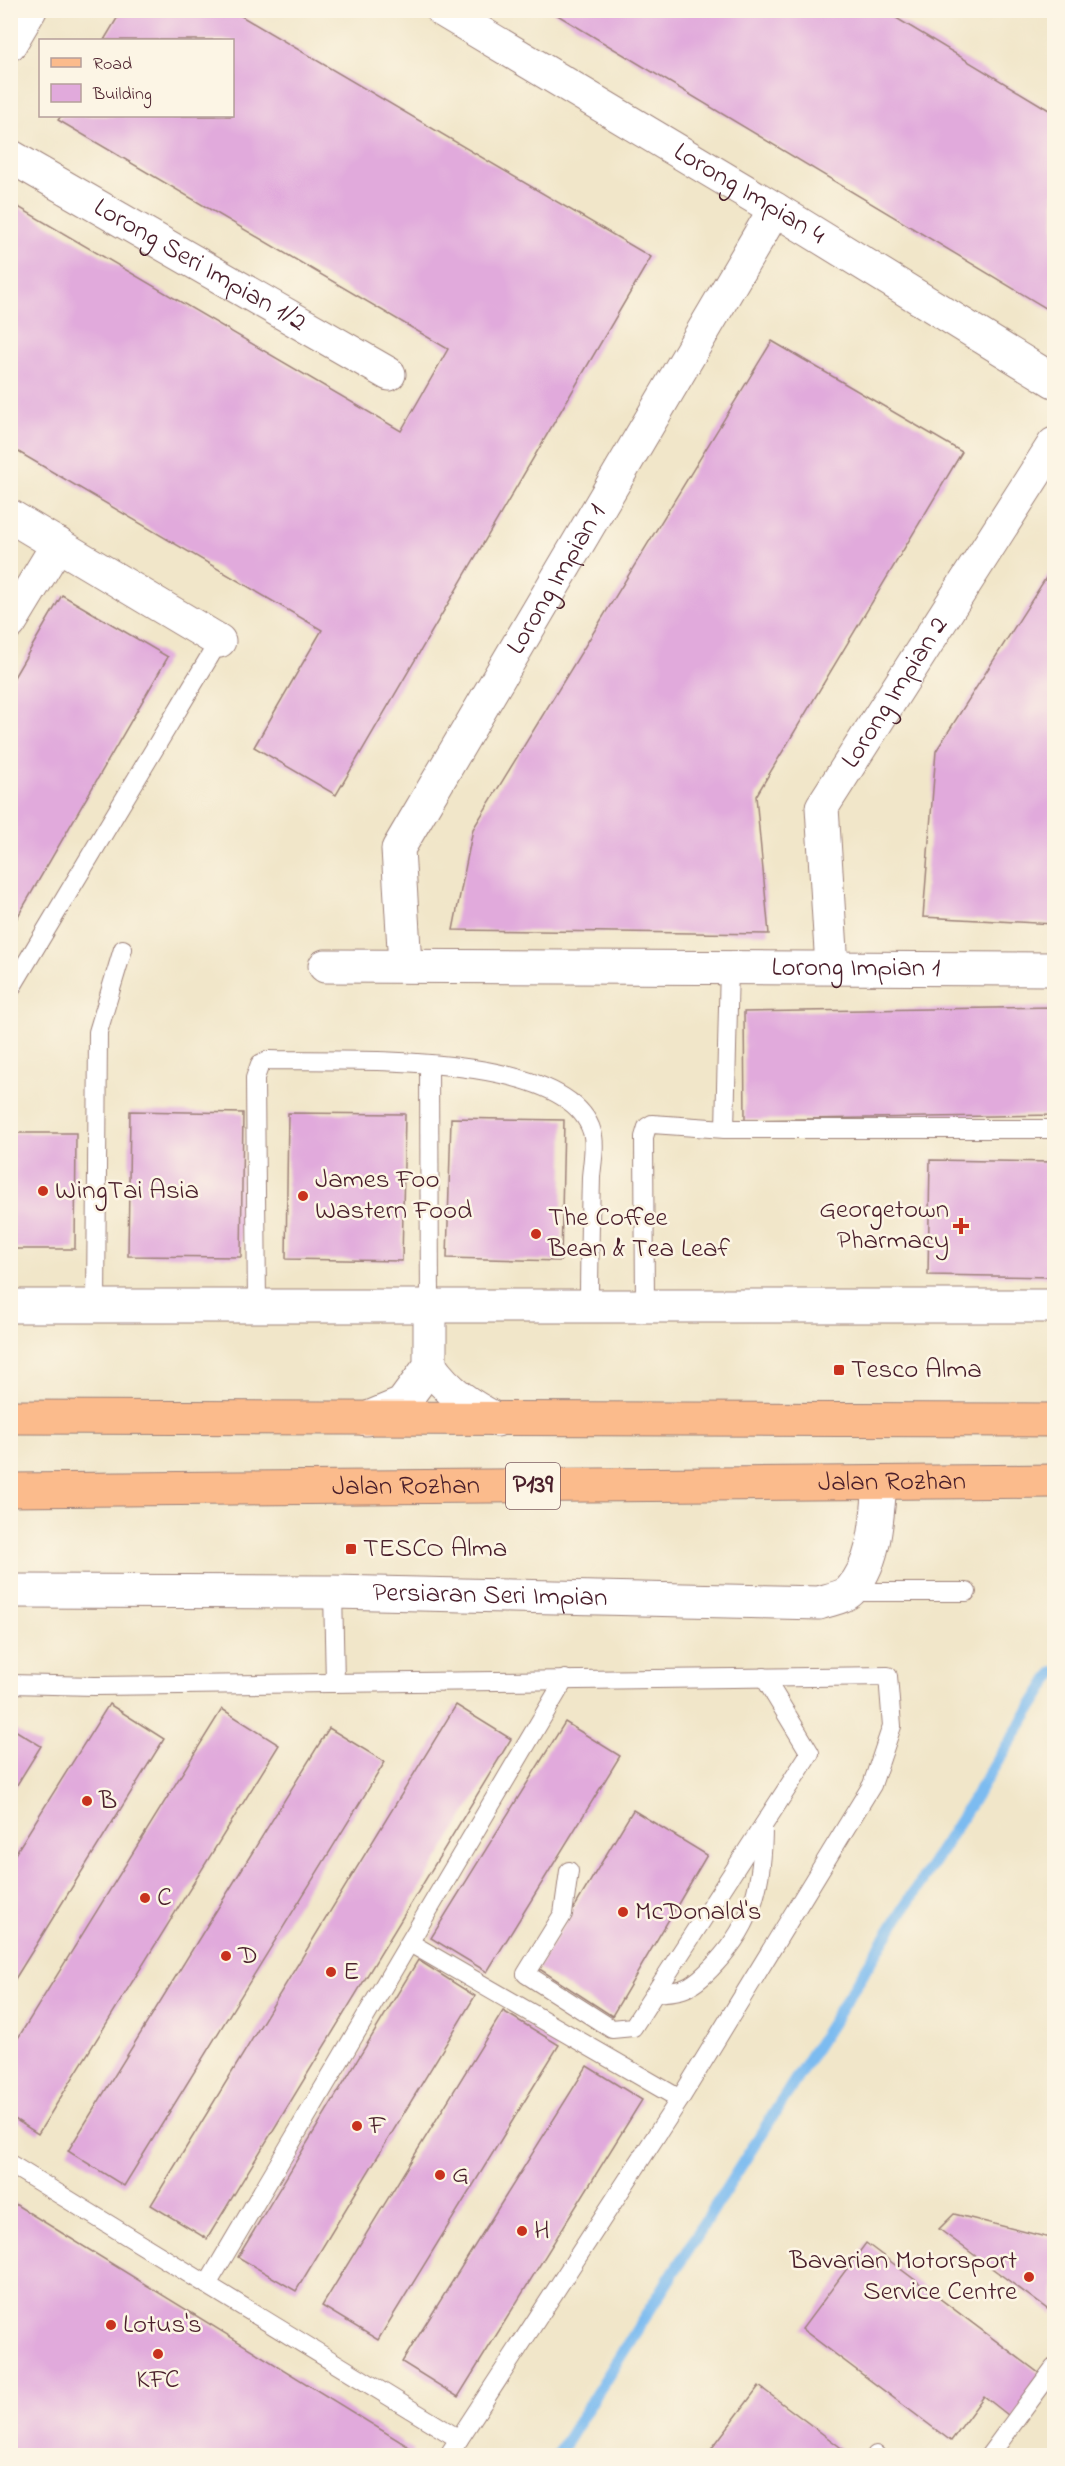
<svg xmlns="http://www.w3.org/2000/svg" width="1065" height="2466" viewBox="0 0 1065 2466" font-family="'Indie Flower',sans-serif">
<style>
.lines{fill:none;stroke-linecap:round;stroke-linejoin:round}
.stream{stroke:#7cbbf0;stroke-width:12}
.building{fill:#e1aadc}
.lane-casing{stroke:#9e827a;stroke-width:20}
.street-casing{stroke:#9e827a;stroke-width:35}
.primary-casing{stroke:#9e827a;stroke-width:35}
.lane{stroke:#fff;stroke-width:18}
.street{stroke:#fff;stroke-width:33}
.primary{stroke:#fbbb8c;stroke-width:33}
.poi-dot{fill:#c8321e;stroke:#fcf5e5;stroke-width:2}
.labels{text-anchor:middle;dominant-baseline:central;stroke-width:5;stroke-linejoin:round;paint-order:stroke}
.shield{fill:#fcf5e5;stroke:#7f5f63;stroke-width:1.5}
.shield-label{font-size:26px;font-weight:bold;fill:#4a1f2b}
.street-label{font-size:27px;fill:#4a1f2b;stroke:#fcf5e5}
.poi-label{font-size:27px;fill:#4a1f2b;stroke:#fcf5e5;text-anchor:start}
</style>
<rect width="100%" height="100%" fill="#fcf5e5"/>
<filter id="ink" filterUnits="userSpaceOnUse"><feTurbulence type="fractalNoise" baseFrequency=".0167" numOctaves="2"/><feDisplacementMap in="SourceGraphic" scale="12" xChannelSelector="R" yChannelSelector="G"/><feConvolveMatrix kernelMatrix="1 2 1 2 8 2 1 2 1" color-interpolation-filters="sRGB"/></filter>
<filter id="wash" filterUnits="userSpaceOnUse"><feTurbulence type="fractalNoise" baseFrequency=".008" numOctaves="4" result="noise"/><feDisplacementMap in="SourceGraphic" scale="24" xChannelSelector="R" yChannelSelector="G"/><feGaussianBlur stdDeviation="1.35" result="paint"/><feColorMatrix in="noise" values="0 0 0 0 0 0 0 0 0 0 0 0 0 0 0 0 0 1.4 0 .05"/><feComposite in="paint" operator="in"/></filter>
<g filter="url(#wash)">
<rect width="100%" height="100%" fill="#f1e6c9"/>
<g class="lines">
<path class="stream" d="M557 2456 1054 1672"/>
</g>
<g id="blocks">
<g class="building">
<path d="M122 10H231L651 257 336 795 254 747 322 630 10 447V202L401 431 448 349 58 120 61 116H232V40H104Z"/>
<path d="M549 10H883L1054 113V313Z"/>
<path d="M772 341 962 452 756 796 769 934 453 930 473 829Z"/>
<path d="M1054 565V924L923 917 936 751Z"/>
<path d="M62 595 168 657 10 930V684Z"/>
<path d="M1054 1007V1115L745 1120 744 1012Z"/>
<path d="M130 1111 243 1113 241 1257 128 1256Z"/>
<path d="M288 1113 405 1114 402 1261 286 1259Z"/>
<path d="M451 1118 564 1120 561 1261 447 1258Z"/>
<path d="M10 1133H76L75 1249H10Z"/>
<path d="M930 1160 1054 1162V1277L928 1275Z"/>
<path d="M109 1704 164 1739 10 1987V1862Z"/>
<path d="M456 1705 511 1739 207 2239 151 2205Z"/>
<path d="M222 1709 279 1745 38 2134 10 2116V2051Z"/>
<path d="M565 1722 620 1756 487 1972 431 1938Z"/>
<path d="M10 1727 41 1746 10 1796Z"/>
<path d="M329 1728 385 1762 124 2186 68 2151Z"/>
<path d="M633 1810 707 1855 612 2016 538 1968Z"/>
<path d="M418 1960 475 1996 296 2291 238 2257Z"/>
<path d="M503 2011 559 2045 378 2340 322 2306Z"/>
<path d="M587 2066 642 2100 458 2397 402 2362Z"/>
<path d="M10 2201 414 2450 411 2456H10Z"/>
<path d="M954 2214 1054 2239V2314L939 2229Z"/>
<path d="M866 2243 1044 2377 1013 2419 984 2396 951 2441 802 2329Z"/>
<path d="M759 2386 852 2456H706Z"/>
</g>
</g>
</g>
<g filter="url(#ink)">
<use href="#blocks" fill-opacity="0" stroke="#9e827a" stroke-width="1.5"/>
<g class="lines">
<g class="lane-casing">
<g id="lane">
<path d="M10 990 219 641"/>
<path d="M429 1064 430 1306"/>
<path d="M725 1129 729 967"/>
<path d="M96 1306 98 1032 123 949"/>
<path d="M257 1306 255 1078 260 1064 268 1060C338 1062 568 1049 592 1132 596 1144 592 1164 591 1177 590 1220 589 1263 589 1305"/>
<path d="M645 1306 644 1137 647 1127 652 1124 725 1129H1054"/>
<path d="M333 1592 335 1683"/>
<path d="M849 1592H967"/>
<path d="M10 1684 95 1686 888 1676 892 1726 872 1785 680 2099 448 2456"/>
<path d="M569 1871 563 1914 526 1974 612 2029 633 2027 810 1753 764 1677"/>
<path d="M410 1943 680 2099"/>
<path d="M655 1993C664 1992 674 1992 683 1989 695 1985 707 1973 716 1963 754 1922 763 1881 763 1826"/>
<path d="M10 2164 459 2439"/>
<path d="M207 2285 565 1679"/>
<path d="M876 2455 877 2456"/>
<path d="M989 2456 1054 2368"/>
</g>
</g>
<g class="street-casing">
<g id="street">
<path id="s1" d="M442 10 775 209 1054 381"/>
<path d="M10 44 30 10"/>
<path id="s2" d="M10 156 389 374"/>
<path d="M10 516 219 641"/>
<path d="M10 623 58 544"/>
<path id="s3" d="M405 965 398 849 775 209"/>
<path id="s4" d="M325 966 1054 969"/>
<path id="s5" d="M832 967 822 807 1054 444"/>
<path d="M10 1306H1054"/>
<path d="M430 1366C448 1392 469 1405 497 1420"/>
<path d="M366 1419 402 1404 430 1366V1306"/>
<path id="s6" d="M10 1591 333 1592 819 1603C828 1600 844 1597 850 1591 876 1563 877 1518 880 1483"/>
</g>
</g>
<g class="primary-casing">
<g id="primary">
<path d="M10 1417 1054 1420"/>
<path id="s7" d="M10 1490 1054 1481"/>
</g>
</g>
<use href="#lane" class="lane"/>
<use href="#street" class="street"/>
<use href="#primary" class="primary"/>
</g>
</g>
<g class="poi-dot">
<circle cx="43" cy="1191" r="6"/>
<circle cx="303" cy="1196" r="6"/>
<path d="M958 1217h6v6h6v6h-6v6h-6v-6h-6v-6h6z"/>
<circle cx="536" cy="1234" r="6"/>
<rect x="833" y="1364" width="12" height="12" rx="3"/>
<rect x="345" y="1543" width="12" height="12" rx="3"/>
<circle cx="87" cy="1801" r="6"/>
<circle cx="145" cy="1898" r="6"/>
<circle cx="623" cy="1912" r="6"/>
<circle cx="226" cy="1956" r="6"/>
<circle cx="331" cy="1972" r="6"/>
<circle cx="357" cy="2126" r="6"/>
<circle cx="440" cy="2175" r="6"/>
<circle cx="522" cy="2231" r="6"/>
<circle cx="1029" cy="2277" r="6"/>
<circle cx="111" cy="2325" r="6"/>
<circle cx="158" cy="2354" r="6"/>
</g>
<g class="labels">
<rect class="shield" x="506" y="1463" width="54" height="46" rx="4.5"/>
<g class="shield-label">
<text x="533" y="1486">P139</text>
</g>
<g class="street-label">
<text stroke="none"><textPath href="#s1" startOffset="358">Lorong Impian 4</textPath></text>
<text stroke="none"><textPath href="#s2" startOffset="219">Lorong Seri Impian 1/2</textPath></text>
<text stroke="none"><textPath href="#s3" startOffset="429">Lorong Impian 1</textPath></text>
<text stroke="none"><textPath href="#s5" startOffset="296">Lorong Impian 2</textPath></text>
<text stroke="none"><textPath href="#s4" startOffset="531">Lorong Impian 1</textPath></text>
<text stroke="none"><textPath href="#s7" startOffset="882">Jalan Rozhan</textPath></text>
<text stroke="none"><textPath href="#s7" startOffset="396">Jalan Rozhan</textPath></text>
<text stroke="none"><textPath href="#s6" startOffset="480">Persiaran Seri Impian</textPath></text>
</g>
<g class="poi-label">
<text x="315" y="1180">James Foo<tspan x="315" dy="31">Wastern Food</tspan></text>
<text x="55" y="1191">WingTai Asia</text>
<text x="949" y="1210" text-anchor="end">Georgetown<tspan x="949" dy="31">Pharmacy</tspan></text>
<text x="548" y="1218">The Coffee<tspan x="548" dy="31">Bean &amp; Tea Leaf</tspan></text>
<text x="851" y="1370">Tesco Alma</text>
<text x="363" y="1549">TESCO Alma</text>
<text x="99" y="1801">B</text>
<text x="157" y="1898">C</text>
<text x="635" y="1912">McDonald's</text>
<text x="238" y="1956">D</text>
<text x="343" y="1972">E</text>
<text x="369" y="2126">F</text>
<text x="452" y="2175">G</text>
<text x="534" y="2231">H</text>
<text x="1017" y="2261" text-anchor="end">Bavarian Motorsport<tspan x="1017" dy="31">Service Centre</tspan></text>
<text x="123" y="2325">Lotus's</text>
<text x="158" y="2380" text-anchor="middle">KFC</text>
</g>
</g>
<rect width="1065" height="2466" fill="none" stroke="#fcf5e5" stroke-width="36"/>
<rect x="39" y="39" width="195" height="78" fill="#fcf5e5" stroke="#b59f9b" stroke-width="1.5"/>
<rect x="51" y="58" width="30" height="9" fill="#fbbb8c" stroke="#b59f9b" stroke-width="1.5"/>
<text x="93" y="69" font-size="18" fill="#4a1f2b">Road</text>
<rect x="51" y="84" width="30" height="18" fill="#e1aadc" stroke="#b59f9b" stroke-width="1.5"/>
<text x="93" y="99" font-size="18" fill="#4a1f2b">Building</text>
</svg>
